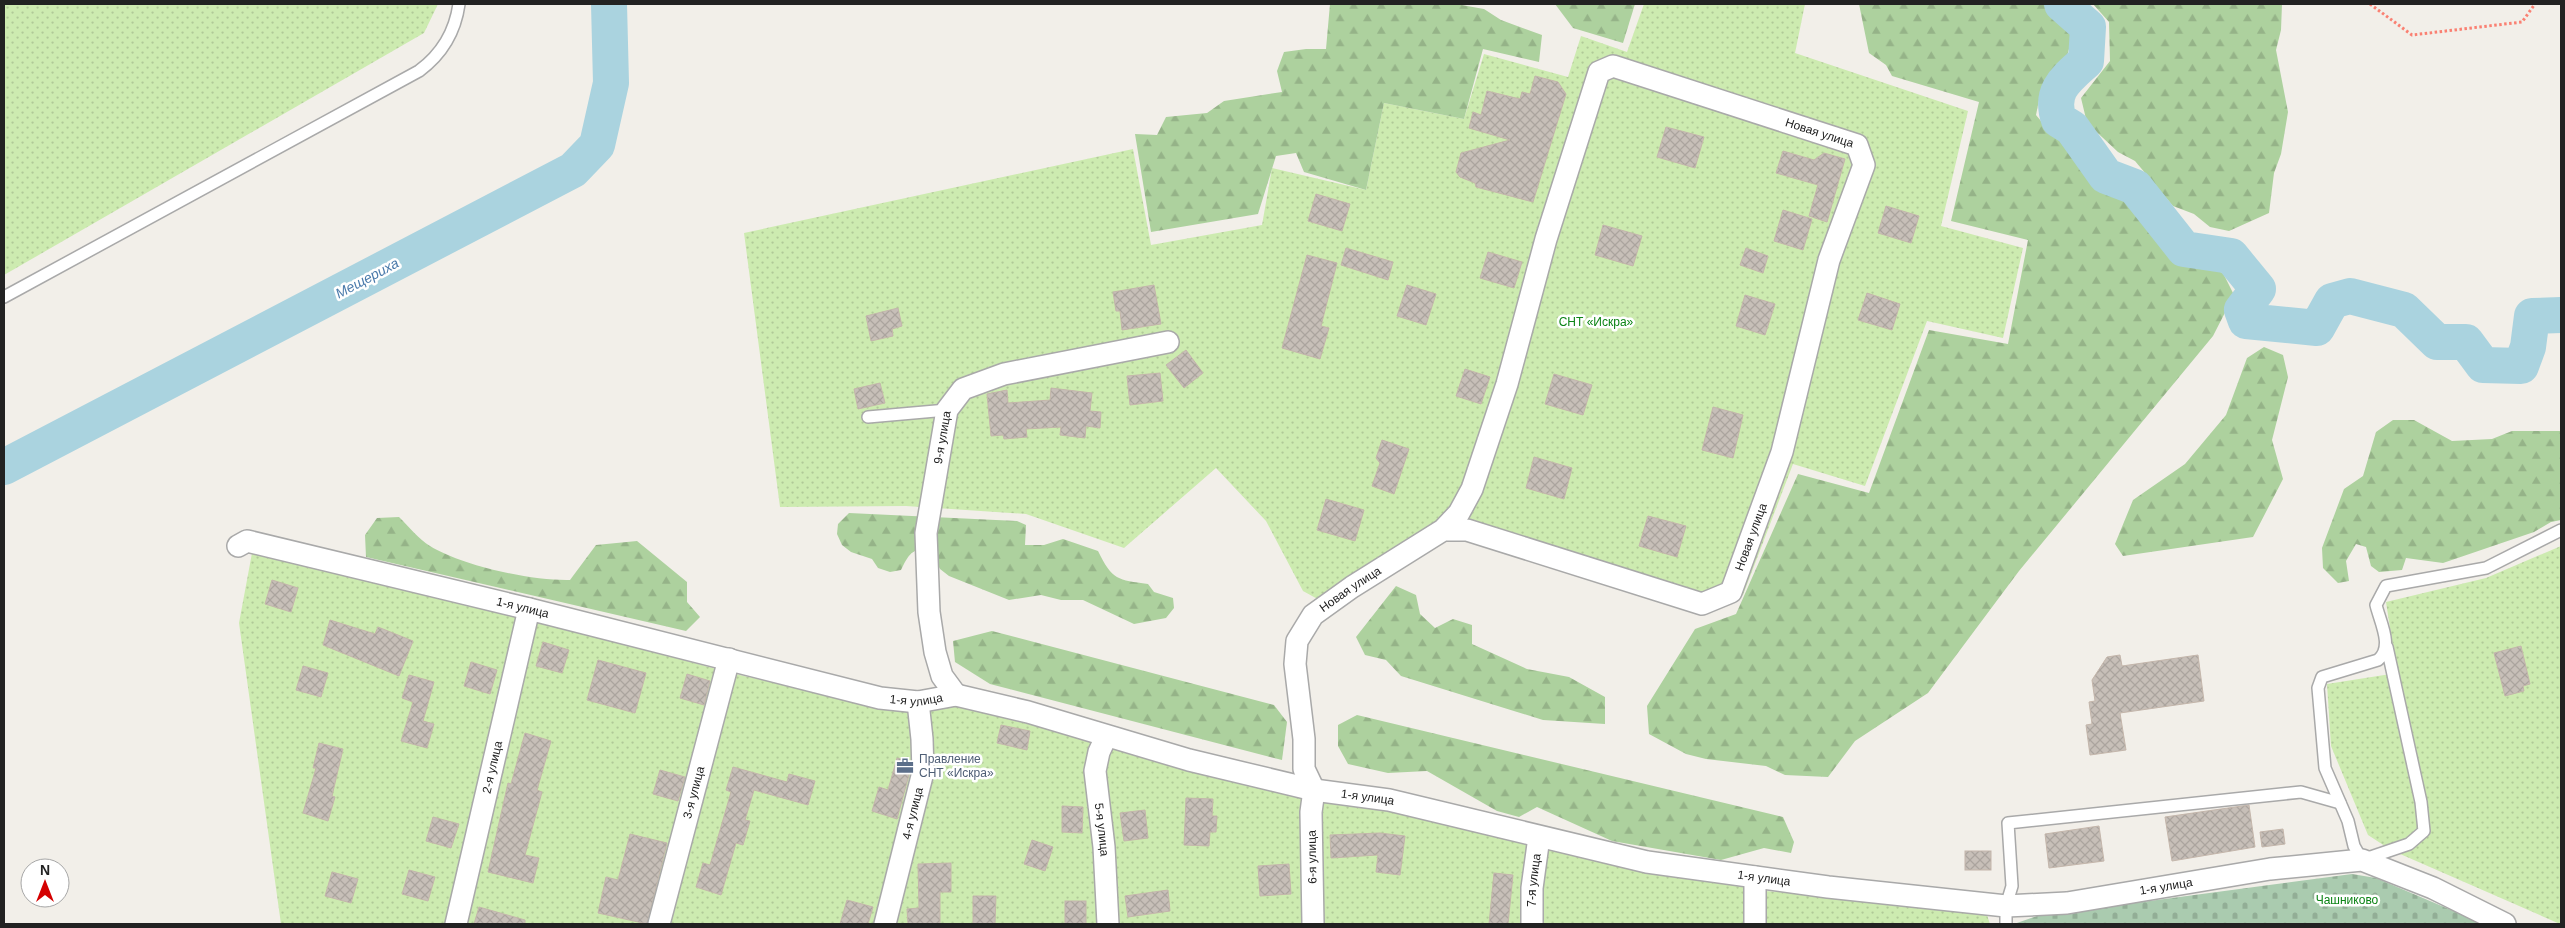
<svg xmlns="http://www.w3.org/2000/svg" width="2565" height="928" viewBox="0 0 2565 928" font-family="Arial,sans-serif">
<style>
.grass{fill:url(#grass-dots)}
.forest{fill:url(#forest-firs)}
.cemetery{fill:url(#cemetery-stones)}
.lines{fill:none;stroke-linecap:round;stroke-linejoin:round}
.river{stroke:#aad3df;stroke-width:36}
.building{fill:url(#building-cross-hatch);stroke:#c4b6ab}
.lane-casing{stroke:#a9a9a9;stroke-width:14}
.street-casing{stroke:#a9a9a9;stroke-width:24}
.path{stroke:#fa8072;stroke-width:3;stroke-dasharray:2.5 2.5;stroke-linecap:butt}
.lane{stroke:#fff;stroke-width:11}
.street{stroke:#fff;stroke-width:21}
.labels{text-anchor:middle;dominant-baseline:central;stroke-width:5;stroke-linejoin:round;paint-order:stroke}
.street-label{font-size:12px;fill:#222;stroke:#fff}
.park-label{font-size:12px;fill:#0c8416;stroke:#fff}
.service-label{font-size:12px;fill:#4e5e75;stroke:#fff;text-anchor:start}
.water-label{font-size:14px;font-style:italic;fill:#4a7aab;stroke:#fff}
</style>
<defs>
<pattern id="grass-dots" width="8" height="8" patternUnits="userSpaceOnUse" patternTransform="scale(1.25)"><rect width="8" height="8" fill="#cdebb0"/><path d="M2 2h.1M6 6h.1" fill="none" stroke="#b0c997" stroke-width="1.8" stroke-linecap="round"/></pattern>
<pattern id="forest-firs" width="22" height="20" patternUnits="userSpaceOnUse" patternTransform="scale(1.25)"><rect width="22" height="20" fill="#add19e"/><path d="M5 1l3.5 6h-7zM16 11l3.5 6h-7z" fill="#95b388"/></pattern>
<pattern id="cemetery-stones" width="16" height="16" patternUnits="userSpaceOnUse" patternTransform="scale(1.25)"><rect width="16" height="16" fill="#aacbaf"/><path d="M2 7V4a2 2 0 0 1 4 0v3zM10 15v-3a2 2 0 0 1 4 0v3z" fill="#92ae96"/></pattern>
<pattern id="building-cross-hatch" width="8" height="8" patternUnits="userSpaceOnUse" patternTransform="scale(1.25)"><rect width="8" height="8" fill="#c7bfb8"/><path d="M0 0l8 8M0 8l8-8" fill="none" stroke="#aba49e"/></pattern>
</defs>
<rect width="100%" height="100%" fill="#f2efe9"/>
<g class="grass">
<path d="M4 4H438L424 33 4 275Z"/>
<path d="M1644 4H1805L1795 53 1968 111 1941 226 2023 248 2003 338 1927 321 1865 486 1793 464 1743 595 1708 612 1453 530 1334 608 1303 591 1266 521 1216 468 1124 548 1026 514 906 506 780 507 744 233 1133 149 1151 245 1262 225 1272 168 1366 190 1384 103 1464 119 1484 54 1568 77 1581 36 1627 52Z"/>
<path d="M2561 546V924H2560L2391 850 2368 835 2331 746 2327 684 2397 673 2386 602 2486 578Z"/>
<path d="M252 553 537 620 731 673 894 710 951 705 1328 798 1542 846 1764 891 1984 906 1990 924H281L239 623Z"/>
</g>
<g class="forest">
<path d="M1330 4H1456L1484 9 1501 20 1542 35 1539 62 1483 49 1464 119 1384 103 1366 190 1304 172 1296 153 1276 156 1258 214 1151 232 1135 134 1157 135 1166 117 1207 113 1224 101 1282 92 1277 71 1284 52 1306 49H1326Z"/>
<path d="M1555 4H1635L1623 43 1573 28Z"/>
<path d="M1859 4H2051L2057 13 2075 29 2066 59 2041 90 2036 115 2050 132 2070 138 2084 165 2094 177 2131 198 2175 256 2223 273 2234 295 2213 336 2019 571 1928 693 1855 741 1828 777 1785 775 1766 766 1706 759 1686 754 1649 734 1647 706 1695 629 1736 614 1798 474 1869 493 1929 330 2008 344 2028 240 1951 221 1979 102 1892 76 1886 65 1869 53Z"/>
<path d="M2093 4H2282L2281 30 2276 50 2288 112 2281 154 2274 173 2269 213 2229 231 2210 227 2194 214 2173 206 2135 161 2118 152 2087 123 2081 98 2110 61 2109 22Z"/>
<path d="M2264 347 2283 355 2288 377 2272 440 2283 479 2253 537 2123 556 2115 544 2133 500 2185 464 2226 415 2247 358Z"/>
<path d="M2393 420H2414L2452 441 2492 439 2512 431H2561V520L2551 522 2534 532 2443 563 2406 558 2402 570 2379 572 2371 566 2366 547 2356 544 2346 561 2349 581 2338 583 2323 568 2322 548 2344 489 2363 476 2376 432Z"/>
<path d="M849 513 1017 521 1026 525 1025 545H1044L1063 539 1098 551C1112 580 1118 580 1148 584L1154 592 1173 598 1174 608 1166 618 1134 624 1083 600H1061L1041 595 1009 600 949 576 940 569 929 549C912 547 908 556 901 570L890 572 878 568 872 559 851 552 842 545 837 534 838 524Z"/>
<path d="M399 517C409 527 419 539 430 546 463 566 532 581 570 580L596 545 637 541 687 582V602L700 617 686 631 366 557 365 535 377 518Z"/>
<path d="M1396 586 1416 595 1420 614 1435 628 1453 619 1472 625V644L1527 669 1569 677 1605 697V724L1543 720 1401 676 1386 660 1365 655 1356 637Z"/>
<path d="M992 631 1274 705 1287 722 1282 760 990 684 955 662 953 641Z"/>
<path d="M1357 715 1783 817 1794 842 1791 853 1764 848 1721 860 1612 841 1537 807 1519 817 1497 811 1427 771 1388 773 1348 764 1338 746V725Z"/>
</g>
<path class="cemetery" d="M2352 874 2376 878 2484 924H2014L2037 916Z"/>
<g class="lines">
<g class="river">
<path d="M2062 4 2088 27 2086 61C2066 79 2049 91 2059 120L2072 128 2106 176 2135 187 2184 249 2231 256 2258 289 2242 310 2246 321 2317 328 2332 301 2350 296 2404 310 2437 342H2466L2483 365 2521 366 2528 347 2532 316 2561 315"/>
<path d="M4 467 573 170 597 145 611 83 609 4"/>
</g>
</g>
<g class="building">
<path d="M1535 76 1558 82 1566 94 1533 202 1476 187 1475 183 1460 177 1456 172 1461 153 1510 140 1469 128 1473 112 1481 115 1487 91 1520 99 1522 92 1530 94Z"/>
<path d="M1666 127 1704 137 1695 168 1657 157Z"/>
<path d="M1783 151 1814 160 1824 153 1845 159 1827 222 1809 216 1818 185 1776 173Z"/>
<path d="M1316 194 1350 204 1342 231 1308 221Z"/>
<path d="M1886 206 1919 216 1911 243 1878 233Z"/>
<path d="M1783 210 1812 219 1803 250 1774 241Z"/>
<path d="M1603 225 1642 236 1633 266 1595 255Z"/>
<path d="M1346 248 1393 262 1388 280 1341 265Z"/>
<path d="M1746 248 1768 256 1763 273 1740 265Z"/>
<path d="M1488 252 1522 262 1514 288 1480 278Z"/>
<path d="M1307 255 1337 263 1321 326 1329 328 1320 359 1282 348Z"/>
<path d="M1154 285 1161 324 1122 330 1120 311H1116L1113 292Z"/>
<path d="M1407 285 1436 294 1426 325 1397 316Z"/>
<path d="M1867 293 1900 304 1892 330 1858 320Z"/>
<path d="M1745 295 1775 304 1765 335 1736 326Z"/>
<path d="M898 308 902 326 892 329 893 336 871 341 866 316Z"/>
<path d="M1186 350 1203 373 1184 388 1166 365Z"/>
<path d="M1465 369 1490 377 1481 404 1456 396Z"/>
<path d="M1160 373 1163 401 1130 405 1127 376Z"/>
<path d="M1554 374 1592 385 1583 415 1545 404Z"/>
<path d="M880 383 885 403 858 409 854 389Z"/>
<path d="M1051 388 1092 393 1090 411 1101 412 1100 428 1086 426 1085 438 1060 435 1061 427 1026 429 1027 437 1004 439 1003 435 991 436 987 394 1007 390 1008 403 1050 400Z"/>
<path d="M1713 407 1743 415 1733 458 1702 450Z"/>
<path d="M1382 440 1409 449 1394 494 1372 486 1380 463 1376 458Z"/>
<path d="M1534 457 1572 468 1564 499 1526 488Z"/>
<path d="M1326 499 1364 510 1355 541 1317 530Z"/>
<path d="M1648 516 1686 526 1677 557 1639 546Z"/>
<path d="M272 580 298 588 291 612 265 604Z"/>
<path d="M330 620 375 634 378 627 413 641 399 676 323 645Z"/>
<path d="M543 642 569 650 562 673 536 666Z"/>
<path d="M2521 646 2530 684 2523 686 2524 691 2505 696 2494 653Z"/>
<path d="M2120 655 2122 666 2198 655 2204 701 2120 713 2126 750 2090 755 2086 725 2092 724 2089 702 2095 701 2092 680 2107 657Z"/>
<path d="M598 660 646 673 635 713 587 700Z"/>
<path d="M471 662 497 670 490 694 464 686Z"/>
<path d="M303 666 328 673 321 697 296 690Z"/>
<path d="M687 674 710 681 704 705 680 698Z"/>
<path d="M409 675 434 682 423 721 434 724 427 748 401 741 413 702 402 698Z"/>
<path d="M1001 725 1030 731 1027 750 997 743Z"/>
<path d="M525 733 551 741 537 790 542 792 525 855 539 858 533 883 488 872 508 783 511 784Z"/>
<path d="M319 743 343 749 332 796 335 797 328 821 303 813 316 768H313Z"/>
<path d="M897 758 910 761V771L897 819 872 811 879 787 888 790Z"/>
<path d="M733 767 787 782 789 774 815 781 808 805 754 790 745 820 750 821 743 845 736 843 721 895 696 887 703 863 710 865 731 792 726 790Z"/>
<path d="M660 770 685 777 678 801 653 794Z"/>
<path d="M1186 798 1213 799 1212 816H1217L1216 832H1210L1209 846 1184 845Z"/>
<path d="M2249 805 2255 847 2172 861 2165 817Z"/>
<path d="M1062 806 1083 807 1082 833 1062 832Z"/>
<path d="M1145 810 1148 838 1124 841 1120 813Z"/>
<path d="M433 817 459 824 451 848 426 841Z"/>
<path d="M2099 826 2104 861 2049 868 2045 834Z"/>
<path d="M2283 829 2285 844 2262 847 2260 832Z"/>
<path d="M1380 833 1405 836 1400 875 1376 872 1378 855 1331 858 1330 835Z"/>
<path d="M630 834 667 843 647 924 598 913 606 877 618 880Z"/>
<path d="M1032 840 1053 847 1045 871 1024 864Z"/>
<rect x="1965" y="851" width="26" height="19"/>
<path d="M951 863V892H940V924H908L907 909 919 908 918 864Z"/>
<path d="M1289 864 1291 894 1260 896 1258 866Z"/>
<path d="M409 870 435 877 428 901 402 894Z"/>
<path d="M332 872 358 879 351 903 325 896Z"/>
<path d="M1494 873 1513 875 1508 924H1489Z"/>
<path d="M1168 890 1170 911 1128 917 1125 896Z"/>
<path d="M973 896H996L995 924H973Z"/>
<path d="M847 900 873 907 868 924H840Z"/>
<rect x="1065" y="901" width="21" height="23"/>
<path d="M479 907 525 920V924H474Z"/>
</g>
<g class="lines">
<g class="lane-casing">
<g id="lane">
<path d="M4 297 419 71C442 54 455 33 459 4"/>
<path d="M868 417 947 410"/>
<path d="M2387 647 2421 802 2424 831 2409 844 2362 860 2354 846 2348 821 2325 768 2318 688 2322 677 2378 660C2394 647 2380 622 2376 605L2386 586 2486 568 2561 530"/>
<path d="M2006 924V906L2012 886 2008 823 2301 792 2340 803"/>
</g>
</g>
<g class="street-casing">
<g id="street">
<path id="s1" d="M238 546 247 541 529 609 880 698 918 702 956 695 1028 712 1189 760 1314 790 1389 800 1647 862 1828 887 2006 906 2067 903 2270 869 2362 860 2433 888 2505 924"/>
<path id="s2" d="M956 695 942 676 935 652 929 612 926 533 947 410 963 389 1004 374 1168 342"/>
<path id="s3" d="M1106 737 1099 752 1095 771 1104 847 1108 924"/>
<path d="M1755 877V924"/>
<path id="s4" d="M456 924 529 609"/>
<path id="s5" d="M659 924 729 659"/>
<path id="s6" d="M885 924 923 772 922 739 918 702"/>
<path id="s7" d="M1313 924 1311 812 1314 790 1304 769V739L1295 664 1297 641 1313 615 1352 587 1443 530 1459 513 1472 489 1507 384 1546 239 1599 72 1613 66 1857 145 1864 165 1829 260 1782 452 1731 592 1702 604 1467 530H1443"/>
<path id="s8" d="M1532 924V888L1539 837"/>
</g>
</g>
<path class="path" d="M2370 4 2412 35 2522 22 2535 4"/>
<use href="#lane" class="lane"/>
<use href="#street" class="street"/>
</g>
<defs>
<g id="office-bare" transform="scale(1.35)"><path d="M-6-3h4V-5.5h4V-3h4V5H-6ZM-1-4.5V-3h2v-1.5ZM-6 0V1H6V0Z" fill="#5c6f8a" stroke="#fff" stroke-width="2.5" paint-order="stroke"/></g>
</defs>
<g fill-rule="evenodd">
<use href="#office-bare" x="905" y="766"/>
</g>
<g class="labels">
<g class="street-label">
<text stroke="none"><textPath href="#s7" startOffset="1191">Новая улица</textPath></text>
<text stroke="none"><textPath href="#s2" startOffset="265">9-я улица</textPath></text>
<text transform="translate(1751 537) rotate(-70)">Новая улица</text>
<text stroke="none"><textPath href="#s7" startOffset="362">Новая улица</textPath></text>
<text stroke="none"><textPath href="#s1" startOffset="294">1-я улица</textPath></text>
<text stroke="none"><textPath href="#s1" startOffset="699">1-я улица</textPath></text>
<text stroke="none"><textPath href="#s4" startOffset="161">2-я улица</textPath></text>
<text stroke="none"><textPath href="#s5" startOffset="136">3-я улица</textPath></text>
<text stroke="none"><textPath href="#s1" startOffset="1164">1-я улица</textPath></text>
<text stroke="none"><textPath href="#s6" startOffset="114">4-я улица</textPath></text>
<text stroke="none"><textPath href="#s3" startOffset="95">5-я улица</textPath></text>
<text transform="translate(1312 857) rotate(-91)">6-я улица</text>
<text stroke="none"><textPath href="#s1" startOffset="1569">1-я улица</textPath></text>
<text stroke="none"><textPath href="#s8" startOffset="44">7-я улица</textPath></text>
<text stroke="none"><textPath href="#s1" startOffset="1974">1-я улица</textPath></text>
</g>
<g class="park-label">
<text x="1596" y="322">СНТ «Искра»</text>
<text x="2347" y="900">Чашниково</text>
</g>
<g class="service-label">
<text x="919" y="759">Правление<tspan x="919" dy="14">СНТ «Искра»</tspan></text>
</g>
<g class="water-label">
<text transform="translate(367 278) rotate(-28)">Мещериха</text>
</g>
</g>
<rect width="2565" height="928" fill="none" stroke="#222222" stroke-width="10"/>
<g transform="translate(45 883)"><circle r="24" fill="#ffffff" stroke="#a7a7a7"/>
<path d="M0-4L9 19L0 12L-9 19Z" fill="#d40000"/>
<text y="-8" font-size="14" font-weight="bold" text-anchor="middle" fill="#222222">N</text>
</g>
</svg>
